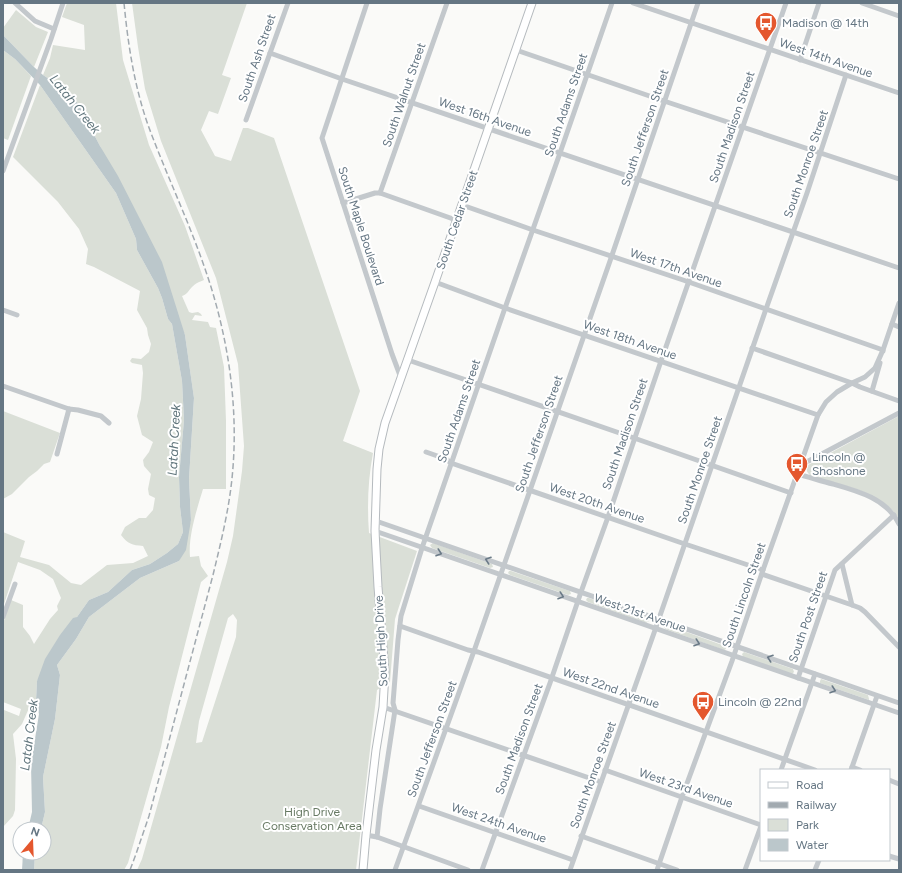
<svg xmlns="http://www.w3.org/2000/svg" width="902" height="873" viewBox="0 0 902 873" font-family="Figtree,sans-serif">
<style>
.green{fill:#dadfd7;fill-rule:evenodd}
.water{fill:#bbc7cb}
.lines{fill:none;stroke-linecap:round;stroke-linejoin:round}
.major-casing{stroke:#b5babe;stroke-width:9}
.minor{stroke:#c3c8cc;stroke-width:5}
.major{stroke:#fff;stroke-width:7}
.rail{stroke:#a2aab0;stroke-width:1.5;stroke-dasharray:6 3;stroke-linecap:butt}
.oneway{stroke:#6a7a87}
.labels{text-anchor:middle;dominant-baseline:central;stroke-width:4;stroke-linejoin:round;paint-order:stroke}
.poi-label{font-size:12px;fill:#657683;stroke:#fff;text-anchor:start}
.street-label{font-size:12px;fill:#657683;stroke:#fff}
.park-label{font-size:12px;fill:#687a64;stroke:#fff}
.water-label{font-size:13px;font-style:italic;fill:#60757c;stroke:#fff}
</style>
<rect width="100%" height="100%" fill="#fafaf8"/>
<g class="green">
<path d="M67 3H116L123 60 149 145 185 226 204 280C199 282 196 283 192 287 188 291 188 294 182 296L189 312 192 313 198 312 201 314 202 316 195 315 192 320 208 322 210 327 216 328 224 367 226 421V489H203C197 509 188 536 190 557L199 556 201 566 208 576 201 582 169 707 161 747 128 863 124 870H34L35 853H44V829H41L45 812 43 777 55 719 60 675 57 665 76 639 89 617 140 578 179 561 191 520 189 479 194 398 185 335 100 146 88 123 84 110 64 89 43 75 50 58 53 45 85 50 84 25 62 17Z"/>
<path d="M132 3H247L222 75 231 78 218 114 209 111 201 130 215 156 231 161 243 128H248L274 138 360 391 343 441 373 453C368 479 367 506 369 533L417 551 395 619 390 682 377 690 356 870H137L142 859 227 562 233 536 242 471 244 446 238 364 216 278 161 141 145 89 138 47ZM233 614 237 620 236 637 202 742 196 743 199 721 228 618Z"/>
<path d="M16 10 36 27 48 32 34 67 3 35V28Z"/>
<path d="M3 50 15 59 31 76 8 140 3 138Z"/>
<path d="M40 85 116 193 136 239 137 250 158 288 162 298 168 319 172 324 182 381 184 420 179 477 180 507 183 532 178 544 167 553 150 564 132 570 108 592 89 600 77 617 37 681 36 701 29 708 22 724 13 734 16 759 15 810 13 816 3 827V711L4 710 19 716 21 709 3 702V623L11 600 23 605V627L30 636 34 644 50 619 58 610 57 606 61 598 53 579 40 570 18 562 3 607V532L25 541 20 557 49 565 71 583 81 585 107 565 133 563 148 556 143 546C132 545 128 544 121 535L125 527 139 518H146L153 510 155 498 149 495 148 489 151 474 144 466 143 460 149 452 153 442 142 435 137 416 141 399 143 373 142 365 132 363 130 361 132 358 141 359 149 352 151 344 148 335 147 328 137 310 140 291 94 267 86 264 88 249 79 229 58 202 13 157Z"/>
<path d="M3 411 60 433 50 462 44 464 37 471 29 477 12 494 3 499Z"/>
<path d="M899 416V519C882 491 841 485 812 477 807 473 805 470 808 465Z"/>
<path d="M433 543 492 564 493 567 490 568 432 548 430 545Z"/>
<path d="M509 571H511L570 591 571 594 568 595 510 575 508 573Z"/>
<path d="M587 598H589L648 618 649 621 646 623 588 602 586 600Z"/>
<path d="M667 625 725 646 726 649 724 650 665 629 664 626Z"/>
<path d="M744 652 793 669 794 672 792 674 743 657 742 654Z"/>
<path d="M821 679 868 695 869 699V700L820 683V681Z"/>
</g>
<g class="water">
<path d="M3 35 34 67 43 75 64 89 84 110 88 123 100 146 118 176 162 262 185 335 194 398 189 479 191 520 186 550 179 561 140 578 89 617 76 639 57 665 60 675 55 719 43 777 45 812 41 829H28L32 812 31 764 39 714 36 701 37 681 45 659 60 635 73 618 77 617 89 600 108 592 132 570 150 564 167 553 178 544 183 532 180 507 179 477 184 420 182 381 172 324 168 319 162 298 158 288 137 250 136 239 116 193 40 85 15 59 3 50Z"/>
<path d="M23 853H35L34 870H22Z"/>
</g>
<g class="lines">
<g class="major-casing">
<path id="major" d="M363 870 366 835 376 750 383 707 385 672 378 587 375 531 377 469 379 449 385 423 435 282 532 3"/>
</g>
<g class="minor">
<path d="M15 3 35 21 54 29"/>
<path d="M367 3 322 138 392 354 401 378"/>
<path d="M633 3 899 93"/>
<path d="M862 3 899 16"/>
<path d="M516 50 664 101 899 179"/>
<path d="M270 53 342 79 899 268"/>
<path d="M800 60 819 3"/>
<path d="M246 120 288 3"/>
<path d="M3 171 51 39 63 3"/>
<path d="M380 193 447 3"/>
<path d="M343 203 375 193H380L456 220"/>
<path d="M462 205 533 230 683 280 883 350V351"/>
<path d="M435 282 505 308 818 415"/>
<path d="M3 310 17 315"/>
<path d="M892 324 899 327"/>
<path d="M752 348 852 383 860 387 899 401"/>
<path d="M408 360 634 438 791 493"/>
<path d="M3 386 69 409 78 410 101 416 109 423"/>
<path d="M872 391 880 363"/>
<path d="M426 452 446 459 451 463 679 542 763 570"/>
<path d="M57 454 69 409"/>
<path d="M801 465 899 413"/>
<path d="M797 474C809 477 821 481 833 484 858 491 887 499 899 524"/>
<path d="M376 521 899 703"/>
<path d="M375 531 899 713"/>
<path d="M842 564 852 605 860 608 865 612 899 647"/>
<path d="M762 574 852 605"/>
<path d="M3 617 15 584"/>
<path d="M400 626 468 650 478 652 815 770"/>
<path d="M798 678 835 570 894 515"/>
<path d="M383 707 601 782"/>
<path d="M852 767 860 770"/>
<path d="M605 770 761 825"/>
<path d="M781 770 815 674"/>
<path d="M851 770 877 696"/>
<path d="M889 780 899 784"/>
<path d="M419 806 573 860"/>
<path d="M366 835 377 837 468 870"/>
<path d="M581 836 677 870"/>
<path d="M377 837 380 809 395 710 393 703 398 640 401 616 422 548 505 308 560 153 612 3"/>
<path d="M889 856 899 859"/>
<path d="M395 870 474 651 610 261 698 3"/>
<path d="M482 870 550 683 581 592 608 517 661 361 786 3"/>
<path d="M570 870 654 633 766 309 807 193 846 75"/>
<path d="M657 870 682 797 732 661 763 570 818 415 826 402 837 392 852 383 865 377 875 368 883 350 899 303"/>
<path d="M745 870 761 826"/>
<path d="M815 870 819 860"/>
</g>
<use href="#major" class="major"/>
<path class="rail" d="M124 3C128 44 134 85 148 125 169 182 197 238 214 297 233 363 240 433 229 501 225 526 219 550 213 575L149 816 136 854 130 870"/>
</g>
<defs><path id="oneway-chevron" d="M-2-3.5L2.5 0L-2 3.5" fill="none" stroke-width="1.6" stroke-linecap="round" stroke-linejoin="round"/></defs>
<g class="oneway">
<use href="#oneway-chevron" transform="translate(439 553) rotate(19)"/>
<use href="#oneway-chevron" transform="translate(488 560) rotate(-161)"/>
<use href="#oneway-chevron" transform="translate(561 596) rotate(19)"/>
<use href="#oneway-chevron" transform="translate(697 643) rotate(19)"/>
<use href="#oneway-chevron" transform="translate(770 658) rotate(-161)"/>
<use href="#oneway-chevron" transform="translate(833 690) rotate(19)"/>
</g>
<defs>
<g id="bus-pin" transform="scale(1.15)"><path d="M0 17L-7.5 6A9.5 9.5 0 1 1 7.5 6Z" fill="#e4572e" stroke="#fff"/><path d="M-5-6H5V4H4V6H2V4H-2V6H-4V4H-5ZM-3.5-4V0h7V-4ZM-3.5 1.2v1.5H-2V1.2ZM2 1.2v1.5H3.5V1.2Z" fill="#fff"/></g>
</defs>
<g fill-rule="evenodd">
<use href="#bus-pin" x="766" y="23"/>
<use href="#bus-pin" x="797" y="464"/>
<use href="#bus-pin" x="703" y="702"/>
</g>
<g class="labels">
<g class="poi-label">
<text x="782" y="23">Madison @ 14th</text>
<text x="812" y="457">Lincoln @<tspan x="812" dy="14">Shoshone</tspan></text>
<text x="718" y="702">Lincoln @ 22nd</text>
</g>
<g class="street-label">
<text transform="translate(257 58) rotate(-71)">South Ash Street</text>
<text transform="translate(826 58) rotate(19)">West 14th Avenue</text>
<text transform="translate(404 95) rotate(-71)">South Walnut Street</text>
<text transform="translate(566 105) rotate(-71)">South Adams Street</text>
<text transform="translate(485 117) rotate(19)">West 16th Avenue</text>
<text transform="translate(732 127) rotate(-71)">South Madison Street</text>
<text transform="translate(645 128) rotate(-71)">South Jefferson Street</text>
<text transform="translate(806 164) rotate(-71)">South Monroe Street</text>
<text transform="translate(457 220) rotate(-71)">South Cedar Street</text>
<text transform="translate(361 226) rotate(72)">South Maple Boulevard</text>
<text transform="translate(676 268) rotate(19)">West 17th Avenue</text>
<text transform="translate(630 340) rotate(19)">West 18th Avenue</text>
<text transform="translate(459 411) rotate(-71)">South Adams Street</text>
<text transform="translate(539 434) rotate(-71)">South Jefferson Street</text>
<text transform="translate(625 434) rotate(-71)">South Madison Street</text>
<text transform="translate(700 470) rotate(-71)">South Monroe Street</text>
<text transform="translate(597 503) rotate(19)">West 20th Avenue</text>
<text transform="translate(744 595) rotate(-71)">South Lincoln Street</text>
<text transform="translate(640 613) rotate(19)">West 21st Avenue</text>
<text transform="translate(808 617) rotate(-71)">South Post Street</text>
<text transform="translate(381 641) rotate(-93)">South High Drive</text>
<text transform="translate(611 688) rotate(19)">West 22nd Avenue</text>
<text transform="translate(432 739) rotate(-70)">South Jefferson Street</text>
<text transform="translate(519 739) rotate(-70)">South Madison Street</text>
<text transform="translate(593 775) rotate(-70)">South Monroe Street</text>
<text transform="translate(686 788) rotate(19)">West 23rd Avenue</text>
<text transform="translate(499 823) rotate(19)">West 24th Avenue</text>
</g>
<g class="park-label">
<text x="312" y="812">High Drive<tspan x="312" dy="14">Conservation Area</tspan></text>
</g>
<g class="water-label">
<text transform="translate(75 104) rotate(51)">Latah Creek</text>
<text transform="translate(174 440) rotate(-87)">Latah Creek</text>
<text transform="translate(29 735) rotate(-83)">Latah Creek</text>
</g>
</g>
<rect width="902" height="873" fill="none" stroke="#657683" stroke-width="8"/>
<rect x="760" y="769" width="130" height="92" fill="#ffffff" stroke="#c1c8cd"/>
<rect x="768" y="782" width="20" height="6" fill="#ffffff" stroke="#c1c8cd"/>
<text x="796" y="789" font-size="12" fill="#657683">Road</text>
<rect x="768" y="802" width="20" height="6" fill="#a2aab0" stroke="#c1c8cd"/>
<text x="796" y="809" font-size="12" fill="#657683">Railway</text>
<rect x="768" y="819" width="20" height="12" fill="#dadfd7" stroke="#c1c8cd"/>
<text x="796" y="829" font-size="12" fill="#657683">Park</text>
<rect x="768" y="839" width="20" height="12" fill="#bbc7cb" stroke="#c1c8cd"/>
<text x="796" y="849" font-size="12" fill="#657683">Water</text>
<g transform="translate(32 841) rotate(19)"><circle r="19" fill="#ffffff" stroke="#c1c8cd"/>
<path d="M0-3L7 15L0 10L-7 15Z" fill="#e4572e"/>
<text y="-6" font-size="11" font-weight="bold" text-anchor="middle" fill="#657683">N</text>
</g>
</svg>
